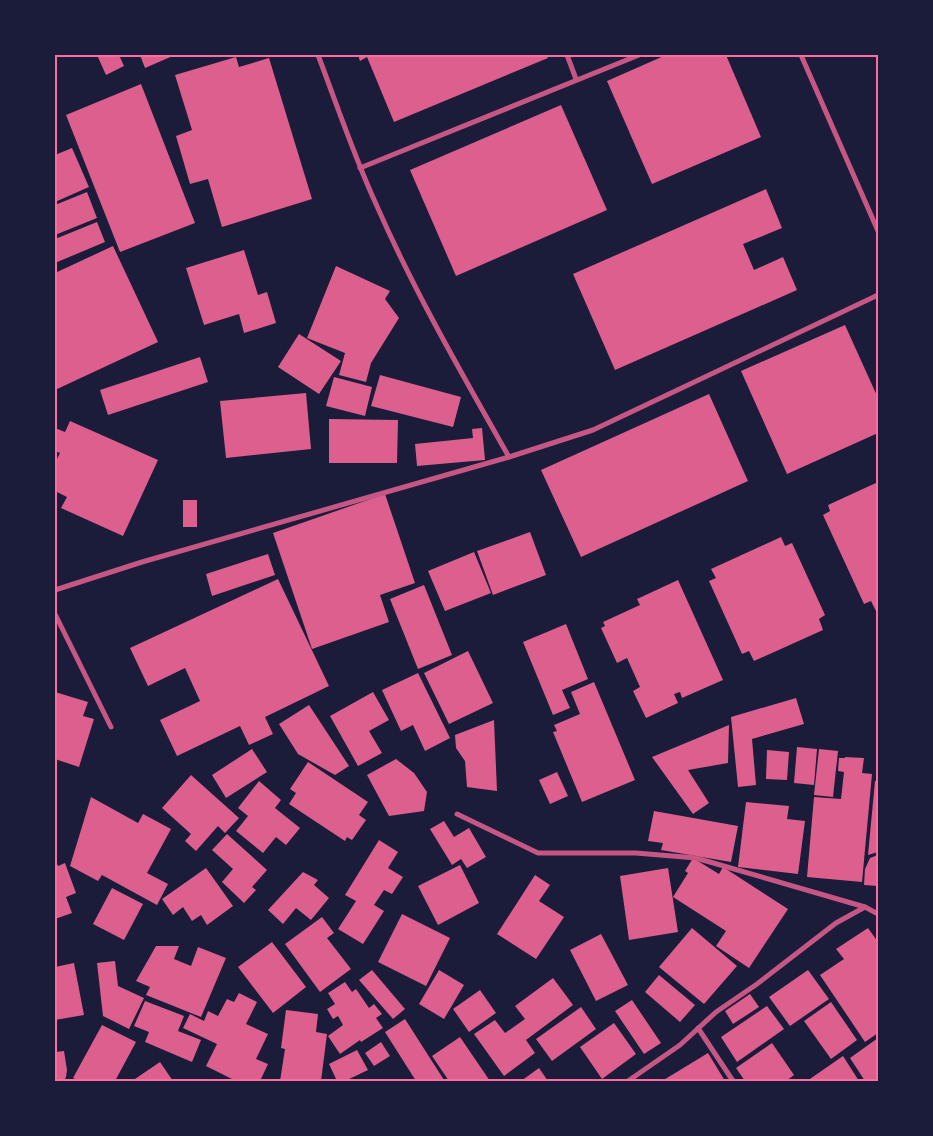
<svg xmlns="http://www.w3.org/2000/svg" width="933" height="1136" viewBox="0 0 933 1136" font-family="'Titillium Web',sans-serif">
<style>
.building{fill:#dd5f8e}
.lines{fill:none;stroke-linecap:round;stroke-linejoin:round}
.minor{stroke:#c65784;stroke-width:5}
.neatline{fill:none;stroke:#ff6b9d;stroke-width:2}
</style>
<rect width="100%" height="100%" fill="#1b1b3a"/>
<g class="building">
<path d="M97 55H119L124 66 106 75Z"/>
<path d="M140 55H175L145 68Z"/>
<path d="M358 55H546L548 58 394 122 367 57 360 61Z"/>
<path d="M666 55H726L761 137 652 184 607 81Z"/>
<path d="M236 57 239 67 269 58 312 199 222 227 208 179 190 184 176 136 192 130 175 75Z"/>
<path d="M141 84 195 223 120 252 66 115Z"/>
<path d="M561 105 607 210 456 276 410 170Z"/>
<path d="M72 148 89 187 55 202V155Z"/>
<path d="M766 189 782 228 743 244 754 270 783 257 797 290 615 370 573 274Z"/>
<path d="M87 192 97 218 55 235V205Z"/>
<path d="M97 222 105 242 55 263V239Z"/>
<path d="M113 246 158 342 55 390V273Z"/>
<path d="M244 250 258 295 267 292 276 323 244 333 239 314 204 325 186 268Z"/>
<path d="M336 266 390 291 385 299 399 318 371 363 366 382 339 375 345 353 307 338Z"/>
<path d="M845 325 878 398V433L787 474 741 371Z"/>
<path d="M299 334 341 361 319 394 278 367Z"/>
<path d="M200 357 208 382 108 415 100 390Z"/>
<path d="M380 375 461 397 453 427 371 406Z"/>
<path d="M334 377 372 387 365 416 326 406Z"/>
<path d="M306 393 311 449 226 458 220 401Z"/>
<path d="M709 394 748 481 581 557 541 470Z"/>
<path d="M329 419 398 420 397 463H329Z"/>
<path d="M70 421 158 460 123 536 61 508 67 497 55 491V463L60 453 55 451V428L65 432Z"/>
<path d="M482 428 485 460 417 466 415 444 473 438 472 429Z"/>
<path d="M878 482V615L871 601 864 604 823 515 830 511 828 505Z"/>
<path d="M385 494 415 583 380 595 389 622 312 649 273 533Z"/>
<rect x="183" y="500" width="14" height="27"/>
<path d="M530 532 546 575 493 595 477 551Z"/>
<path d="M781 537 785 546 792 543 825 615 819 619 823 630 754 661 749 651 742 654 709 581 716 578 711 569Z"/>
<path d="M474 552 491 593 445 611 428 571Z"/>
<path d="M268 554 275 575 212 596 206 574Z"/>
<path d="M278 579 329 686 265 717 273 734 249 745 240 726 177 756 160 720 200 701 185 668 148 686 130 648Z"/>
<path d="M678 580 723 680 682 698 680 692 674 694 678 703 646 718 633 691 640 687 627 658 617 663 601 628 605 626 603 622 640 605 637 599Z"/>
<path d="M424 585 452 655 418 669 390 599Z"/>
<path d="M566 624 588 679 562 690 570 708 553 715 523 642Z"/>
<path d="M468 651 493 703 449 724 424 673Z"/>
<path d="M418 673 450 738 425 751 413 725 401 731 382 690Z"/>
<path d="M594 682 635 780 582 802 553 732 557 731 554 725 580 714 571 692Z"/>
<path d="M55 692 88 702 83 716 94 719 79 767 55 759Z"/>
<path d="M373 692 389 720 369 731 382 753 358 766 330 716Z"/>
<path d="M796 698 804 724 752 739 756 785 738 787 731 717Z"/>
<path d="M309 705 349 766 335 775 298 754 279 724Z"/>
<path d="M494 720 497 791 467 787 465 761 456 748 455 735Z"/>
<path d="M729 725 728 763 688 770 709 803 693 814 652 757Z"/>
<path d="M797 747 817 749 814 785 794 783Z"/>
<path d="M252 749 267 772 226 798 212 775Z"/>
<path d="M819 749 838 751 833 797 814 795Z"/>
<path d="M767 750 789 752 787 780 766 779Z"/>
<path d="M845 757 864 758 862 773 872 774 862 882 807 877 814 797 841 799 844 772 838 771 839 758H845Z"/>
<path d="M396 759 414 773 427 792 424 811 389 816 367 775Z"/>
<path d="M308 762 368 802 359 815 366 820 352 840 347 837 345 841 289 804 296 793 290 789Z"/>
<path d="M557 772 568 796 550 804 539 780Z"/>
<path d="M191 775 239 818 225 833 218 826 196 851 185 841 191 834 162 808Z"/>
<path d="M878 780V852L868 855 875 781Z"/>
<path d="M259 781 281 800 275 808 300 828 286 845 276 837 263 853 236 831 248 816 238 808Z"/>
<path d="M91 797 138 823 143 814 171 829 147 873 168 884 157 905 102 875 98 881 70 866Z"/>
<path d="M746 802 789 806 787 819 805 821 798 874 738 867Z"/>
<path d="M654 811 738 826 731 862 661 850 663 843 648 841Z"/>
<path d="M444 821 454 837 469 828 486 857 467 868 461 859 452 865 430 829Z"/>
<path d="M227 834 267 870 252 887 256 890 244 903 222 882 233 869 212 850Z"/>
<path d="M379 840 398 852 388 868 403 877 392 894 384 890 374 905 384 911 363 944 338 929 356 901 345 895Z"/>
<path d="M878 855V886L864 885 865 869 870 858Z"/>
<path d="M693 858 719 874 723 867 788 909 749 968 716 946 726 931 673 897 688 873 685 871Z"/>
<path d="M55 859 58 866 65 863 76 893 66 897 72 913 55 919Z"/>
<path d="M460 865 479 903 438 925 418 886Z"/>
<path d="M206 868 233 906 207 925 201 915 192 921 183 907 173 915 162 899Z"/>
<path d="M668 868 678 932 629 940 620 876Z"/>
<path d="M303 872 318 880 314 885 329 898 311 920 296 908 283 924 268 910Z"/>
<path d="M535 875 550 885 539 901 564 917 536 959 497 934Z"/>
<path d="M112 888 143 904 124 940 93 924Z"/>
<path d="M402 914 450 938 426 986 378 962Z"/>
<path d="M322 917 334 933 327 938 351 969 320 992 285 944Z"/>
<path d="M692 928 737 966 704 1004 659 967Z"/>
<path d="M868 928 878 942V1033L865 1042 820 975 844 959 836 949Z"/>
<path d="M601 934 628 985 596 1001 570 950Z"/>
<path d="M272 942 306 987 273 1013 238 967Z"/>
<path d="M156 946H179L174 959 191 966 198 947 226 958 201 1017 146 995 150 987 136 981Z"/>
<path d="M115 961 118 986 144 998 129 1029 103 1016 97 963Z"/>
<path d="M74 963 84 1015 55 1020V967Z"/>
<path d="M372 970 405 1009 393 1019 359 980Z"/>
<path d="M439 970 464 985 444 1019 419 1004Z"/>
<path d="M808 970 829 999 790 1026 769 997Z"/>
<path d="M659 975 695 1005 680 1022 645 992Z"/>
<path d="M553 978 573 1005 526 1040 535 1053 504 1076 474 1034 495 1020 505 1033 525 1019 515 1006Z"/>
<path d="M345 982 352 992 356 989 369 1008 374 1004 382 1014 376 1018 383 1028 361 1042 360 1040 340 1054 328 1036 343 1025 338 1016 333 1019 327 1009 335 1004 328 993Z"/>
<path d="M480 990 496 1013 469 1032 453 1009Z"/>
<path d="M239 993 257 1002 246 1024 268 1034 256 1059 268 1064 260 1081H236L206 1066 217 1044 183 1028 190 1014 204 1021 208 1011 218 1016 227 999 234 1002Z"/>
<path d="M750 994 759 1007 733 1024 725 1011Z"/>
<path d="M632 1000 661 1043 644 1054 615 1011Z"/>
<path d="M145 1001 184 1016 178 1031 201 1040 192 1062 145 1042 149 1032 134 1026Z"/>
<path d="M831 1002 857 1040 831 1059 804 1021Z"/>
<path d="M767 1006 784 1029 737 1062 721 1037Z"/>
<path d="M581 1007 596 1029 552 1061 536 1039Z"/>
<path d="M286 1010 318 1014 316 1032 327 1034 321 1081H280L285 1049 281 1048Z"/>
<path d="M405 1019 444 1080 443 1081H416L385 1032Z"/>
<path d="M614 1023 636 1054 602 1079 580 1047Z"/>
<path d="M102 1025 136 1042 115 1081H79L73 1078Z"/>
<path d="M460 1037 490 1081H449L432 1056Z"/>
<path d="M878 1038V1081H865L850 1058Z"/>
<path d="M381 1042 390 1056 374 1066 365 1053Z"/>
<path d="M772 1043 794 1075 786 1081H745L736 1068Z"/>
<path d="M357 1050 368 1070 345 1081H337L329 1064Z"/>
<path d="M64 1051 67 1070 66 1077 64 1081H55V1052Z"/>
<path d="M708 1053 725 1081H662Z"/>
<path d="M843 1056 859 1081H807Z"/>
<path d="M160 1062 173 1081H132Z"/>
<path d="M539 1068 548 1081H521Z"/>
</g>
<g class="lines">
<g class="minor">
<path d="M318 55C337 105 354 156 376 204 414 291 462 374 509 457"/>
<path d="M567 55 576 79"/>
<path d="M801 55 878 231"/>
<path d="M360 168 639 55"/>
<path d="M55 590 142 562 509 457 593 430 878 295"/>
<path d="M55 614 111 727"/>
<path d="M457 814 538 853H636L696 858 865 907"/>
<path d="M698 1028 733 1081"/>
<path d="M628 1081 680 1045 716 1012 757 984 836 923 865 907 878 914"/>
</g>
</g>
<rect width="933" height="1136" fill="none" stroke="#1b1b3a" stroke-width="112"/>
<rect x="56" y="56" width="821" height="1024" class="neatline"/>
</svg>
